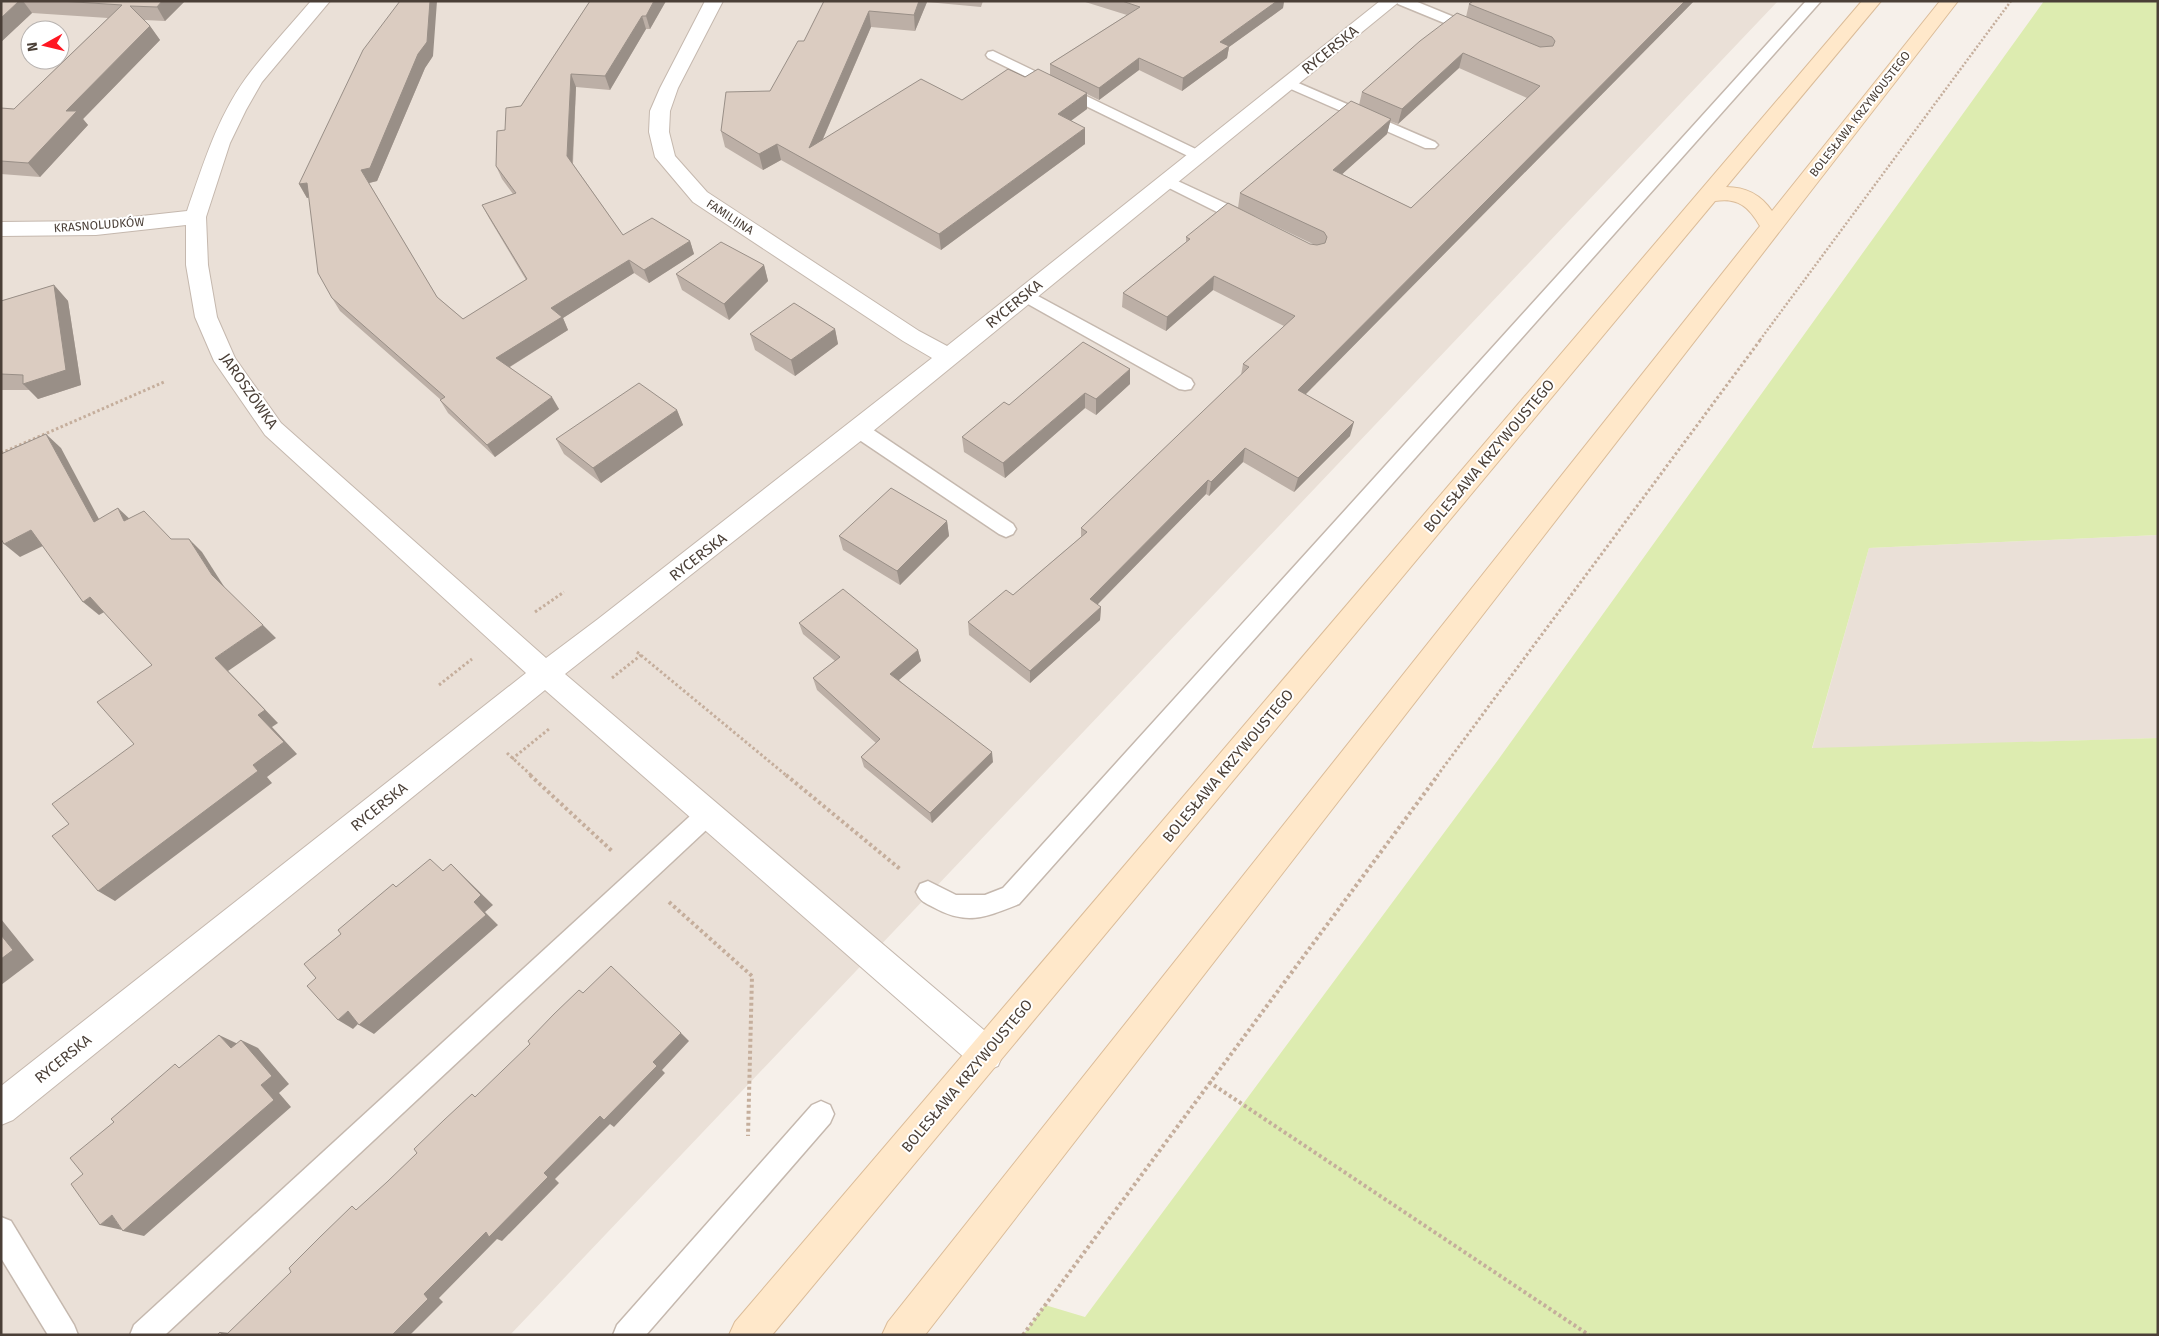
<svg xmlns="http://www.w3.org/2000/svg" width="2159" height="1336" viewBox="0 0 2159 1336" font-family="'Fira Sans',sans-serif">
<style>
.residential{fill:#eae0d7;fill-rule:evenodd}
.green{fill:#ddecb0}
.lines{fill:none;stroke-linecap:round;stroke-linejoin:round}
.lane-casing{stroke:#c5b8ae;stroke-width:3}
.street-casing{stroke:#c5b8ae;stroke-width:2}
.secondary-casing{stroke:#dbbc99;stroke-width:2}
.path-far2{stroke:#c5ae9c;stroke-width:2.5;stroke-dasharray:2 2;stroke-linecap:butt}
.path-far1{stroke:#c5ae9c;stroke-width:3;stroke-dasharray:2.5 2.5;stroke-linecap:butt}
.path{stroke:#c5ae9c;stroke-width:4;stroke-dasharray:3 3;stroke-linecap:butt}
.lane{fill:#fff;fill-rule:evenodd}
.street{fill:#fff;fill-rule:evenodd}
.secondary{fill:#ffe8ca;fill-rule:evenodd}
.wall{fill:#bcafa6;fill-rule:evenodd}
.shaded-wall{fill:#998f87}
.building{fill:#dbccc1;stroke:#998f87}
.labels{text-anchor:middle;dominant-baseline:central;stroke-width:4;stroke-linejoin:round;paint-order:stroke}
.far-street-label{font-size:12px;fill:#4a3f37;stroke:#fff}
.street-label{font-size:15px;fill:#4a3f37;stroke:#fff}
</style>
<rect width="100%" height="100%" fill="#f6f0ea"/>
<g class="residential">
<path d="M1 1H1778L510 1335H1ZM30 30H60V60H30Z"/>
<path d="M2158 535V738L1812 749 1869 548Z"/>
</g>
<path class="green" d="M2044 1H2158V535L1869 548 1812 748 2158 738V1335H1023L1045 1305 1085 1317 1498 760Z"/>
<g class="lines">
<g class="lane-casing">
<g id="lane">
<path d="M1396 1H1415L1481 28 1483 31 1476 35 1471 34 1398 4Z"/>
<path d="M1806 1H1821L1019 904C986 917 967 926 933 907 925 903 920 901 916 892L920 884 928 881 956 895H985L1003 888Z"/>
<path d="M993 51 1204 153 1207 156 1204 159H1194L988 58 986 55 988 52Z"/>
<path d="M1289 79 1435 142 1438 145 1435 148H1425L1284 86 1282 83 1284 80Z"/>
<path d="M1167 176 1253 216 1255 220 1253 224H1241L1161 184 1159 181 1161 178Z"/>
<path d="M1025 289 1191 379 1194 384 1191 389 1185 390 1179 389 1019 299 1017 295 1019 291Z"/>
<path d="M859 423 866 425 1013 524 1016 529 1013 534 1006 537 999 534 852 435 850 430 852 425Z"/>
<path d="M709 803 717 806 720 813 717 820 165 1335H130L134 1325 701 806Z"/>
<path d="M821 1101 830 1105 834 1114 830 1123 646 1335H613L617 1325 812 1105Z"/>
<path d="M1 1217 11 1221 74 1325 78 1335H48L1 1258Z"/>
</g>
</g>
<g class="street-casing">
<path id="street" d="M311 1H330L262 82 246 110 230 143 206 217 208 265 217 317 235 358 281 423 546 658 598 619 932 358 903 341 693 202 655 157 649 132 650 111 660 88 705 1H723L678 88 670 111 669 132 675 156 707 192 919 331 947 346 1380 1H1400L867 436 565 674 998 1042 1003 1054 998 1066 986 1071 974 1066 545 690 13 1120 1 1125V1086L526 673 265 435 214 361 195 317 186 265V225L96 235 1 236V222L96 221 187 211C203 165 217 118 246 78 266 51 290 26 311 1Z"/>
</g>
<g class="secondary-casing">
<path id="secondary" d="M1862 1H1881L1726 187C1747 187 1761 195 1772 211L1940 1H1958L925 1335H882L888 1322 1760 226C1749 207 1738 197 1715 201L772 1335H729L735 1322Z"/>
</g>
<path class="path-far2" d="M1760 340 2011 1"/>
<g class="path-far1">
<path d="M1 453 164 382"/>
<path d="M535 612 564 592"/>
<path d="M637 652 787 776"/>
<path d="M612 678 641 655"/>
<path d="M439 685 472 659"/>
<path d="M507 753 532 776"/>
<path d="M512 759 549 729"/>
<path d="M1437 776 1761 339"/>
</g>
<g class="path">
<path d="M530 775 612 851"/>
<path d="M786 775 900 869"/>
<path d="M669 902 752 976 748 1136"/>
<path d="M1209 1082 1589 1335"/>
<path d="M1023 1335 1438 775"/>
</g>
<use href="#lane" class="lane"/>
<use href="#street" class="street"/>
<use href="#secondary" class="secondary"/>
</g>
<g class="wall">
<path d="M1 1H185L165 21 144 20 150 26 160 40 83 119 88 125 40 177 1 174V108L14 109 108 18 32 13 1 42Z"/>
<path d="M590 1H666L650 29H646L610 90 576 87 573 164 623 235 690 241 694 254 649 283 634 273 563 318 568 330 510 367 559 409 495 457 448 413 440 400H441L340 311 332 298 309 197 307 198 299 184 433 56 425 68 377 181 369 183 437 297 463 319 526 280 489 218 482 205 513 194 502 179 496 166 505 130Z"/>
<path d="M824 1H983L981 7 927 2 915 31 871 27 823 139 962 100 1025 77 1050 75V64L1127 15 1082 1H1284L1283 8 1229 47 1227 58 1182 91 1139 70 1099 100 1087 94V109L1071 121 1085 144 941 250 781 160 763 170 725 147 721 131 770 91 804 41Z"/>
<path d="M1473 1H1694L1305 395 1350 436 1294 492 1243 462 1209 496 1206 494 1097 605 1101 607 1100 620 1030 683 969 635 968 622 1013 595 1081 537V528L1241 375 1243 364 1284 326 1213 290 1166 331 1122 307 1123 293 1186 243V237L1315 245 1238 208 1240 193 1359 105 1362 92 1466 17 1469 4ZM1459 68 1527 98 1411 208 1342 174 1387 134 1390 121 1398 124Z"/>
<path d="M764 265 768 281 729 320 682 290 676 274Z"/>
<path d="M54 285 68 301 81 385 38 399 30 390H1V301Z"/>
<path d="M835 329 838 344 795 376 755 350 750 334Z"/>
<path d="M1130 384 1096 415 1085 408 1005 478 964 452 962 437 1009 405Z"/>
<path d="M677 410 683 425 601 483 564 454 556 439Z"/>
<path d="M947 521 949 536 900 585 843 550 839 536Z"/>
<path d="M799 623 918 650 921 661 899 680 993 762 932 823 864 767 861 757 876 743 817 690 813 678 835 661 803 634Z"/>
</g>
<g class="shaded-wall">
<path d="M19 1H23L32 13 1 42V18Z"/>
<path d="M162 1H185L165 21 157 7Z"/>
<path d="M430 1H437L433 56 425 68 377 181 369 183 361 170Z"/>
<path d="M654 1H666L650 29 646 16Z"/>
<path d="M919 1H927V2L915 31 914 15Z"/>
<path d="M1277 1H1284L1283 8 1229 47 1227 58 1182 91 1183 78 1220 42Z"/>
<path d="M1685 1H1694L1295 405 1298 390Z"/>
<path d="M869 11 871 27 812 164 809 148Z"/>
<path d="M642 16 646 29 610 90 605 76Z"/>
<path d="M150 26 160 40 83 119 88 125 40 177 28 163 66 111Z"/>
<path d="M1463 53 1459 68 1398 124 1402 109Z"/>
<path d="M1139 58V70L1099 100V88Z"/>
<path d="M571 74 576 87 572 169 567 156Z"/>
<path d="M1087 93V109L1058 130V114Z"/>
<path d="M1391 119 1387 134 1330 185 1333 170Z"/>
<path d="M1085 128V144L941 250 939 234Z"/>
<path d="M777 144 781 160 763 170 759 154Z"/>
<path d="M307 183 315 196 307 198 299 184Z"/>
<path d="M690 241 694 254 649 283 644 270Z"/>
<path d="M629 260 634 273 563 318 568 330 503 371 496 358 551 308Z"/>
<path d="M764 265 768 281 729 320 724 304Z"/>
<path d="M1214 276 1213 290 1166 331 1167 317Z"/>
<path d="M54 285 68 301 81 385 38 399 23 384Z"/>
<path d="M835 329 838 344 795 376 791 360Z"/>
<path d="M1130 369V384L1096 415V399Z"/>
<path d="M1085 393V408L1005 478 1003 463Z"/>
<path d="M552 397 559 409 495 457 487 445Z"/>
<path d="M677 410 683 425 601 483 593 468Z"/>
<path d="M1354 422 1350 436 1294 492 1298 478Z"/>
<path d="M46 434 61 448 108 536 94 522Z"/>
<path d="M1245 448 1243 462 1209 496 1211 482Z"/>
<path d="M1208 480 1206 494 1090 612V599Z"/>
<path d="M118 508 133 522 124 521Z"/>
<path d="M947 521 949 536 900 585 897 571Z"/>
<path d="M31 530 47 544 20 557 4 544Z"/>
<path d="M189 539 202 552 225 588 212 575Z"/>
<path d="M90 597 106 611 99 615 83 602Z"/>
<path d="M1101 607 1100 620 1030 683V671Z"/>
<path d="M263 625 276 638 228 671 278 723 272 727 297 754 267 777 272 783 115 901 98 891 253 765 215 658Z"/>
<path d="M918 650 921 661 893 685 890 674Z"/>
<path d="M992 752 993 762 932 823 930 813Z"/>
<path d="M451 864 493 905 485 912 498 925 374 1034 359 1025 474 902Z"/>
<path d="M1 919 34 960 1 985Z"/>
<path d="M348 1011 362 1020 353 1029 338 1020Z"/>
<path d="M681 1033 689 1041 662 1070 665 1073 614 1127 610 1124 555 1179 559 1183 502 1241 497 1239 439 1298 443 1302 410 1335H392L424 1294Z"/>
<path d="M219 1035 236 1043 248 1057 231 1048Z"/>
<path d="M241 1040 258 1048 289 1084 279 1093 291 1107 144 1236 123 1231 261 1085Z"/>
<path d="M112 1215 122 1230 100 1225Z"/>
<path d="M220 1332 240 1334 241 1335H223Z"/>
</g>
<g class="building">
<path d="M1 1H19L1 18Z"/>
<path d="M60 1H162L157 7 130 6 150 26 66 111H77L28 163 1 161V108L14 109 122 5Z"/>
<path d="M400 1H430L427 42 418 54 370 168 361 170 437 297 463 319 527 279 482 205 516 193 496 166 497 131 505 130 506 108 521 106 590 1H654L646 16H642L605 76 571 74 567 156 623 235 652 218 690 241 644 270 629 260 551 308 562 317 496 358 552 397 487 445 440 400 445 397 332 298 318 273 307 183 299 184 363 50Z"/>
<path d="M824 1H919L914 15 869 11 809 148 921 79 962 100 1008 69 1025 77 1038 69 1087 93 1058 114 1085 128 939 234 777 144 759 154 721 131 726 92 770 91 798 41H804Z"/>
<path d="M1122 1H1277L1220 42 1229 46 1183 78 1139 58 1099 88 1050 64 1140 7Z"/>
<path d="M1473 1H1685L1298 390 1354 422 1298 478 1245 448 1211 482 1208 480 1090 599 1101 607 1030 671 968 622 1006 590 1013 595 1087 532 1081 528 1249 367 1243 364 1295 316 1214 276 1167 317 1123 293 1190 239 1186 237 1228 203 1310 244 1317 245 1325 243 1327 237 1324 232 1240 193 1351 101 1391 119 1333 170 1411 208 1540 86 1463 53 1402 109 1362 92 1420 41 1457 13 1540 47 1553 46 1555 41 1552 37 1469 4Z"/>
<path d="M721 242 764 265 724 304 676 274Z"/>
<path d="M54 285 66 370 23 384V375L1 374V301Z"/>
<path d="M794 303 835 329 791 360 750 334Z"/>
<path d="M1083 342 1130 369 1096 399 1085 393 1003 463 962 437 1004 402 1009 405Z"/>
<path d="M639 383 677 410 593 468 556 439Z"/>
<path d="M46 434 94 522 118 508 124 521 144 511 171 539H189L212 575 263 625 215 658 265 710 258 715 284 742 253 765 258 771 98 891 52 836 69 824 52 804 134 744 97 702 152 665 90 597 83 602 31 530 4 544 1 539V454Z"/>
<path d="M891 488 947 521 897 571 839 536Z"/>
<path d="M843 589 918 650 890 674 992 752 930 813 861 757 880 739 813 678 840 657 799 623Z"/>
<path d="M430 859 443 871 451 864 481 895 474 902 486 915 359 1025 348 1011 338 1020 307 986 316 978 304 964 341 934 338 930 393 884 396 887Z"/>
<path d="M1 935 13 950 1 959Z"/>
<path d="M611 966 681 1033 653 1062 657 1066 604 1120 600 1116 544 1173 548 1177 489 1237 486 1232 424 1294 428 1299 392 1335H226L291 1272 289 1268 320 1237 352 1206 356 1210 387 1182 417 1153 414 1149 444 1120 472 1094 475 1097 530 1044 528 1041 554 1014 579 990 583 993Z"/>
<path d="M219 1035 231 1048 241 1040 272 1076 261 1085 274 1100 123 1231 112 1215 100 1225 71 1184 83 1174 70 1158 114 1122 111 1119 175 1064 179 1068Z"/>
<path d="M220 1332 223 1335H217Z"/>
</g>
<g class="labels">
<g class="far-street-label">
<text transform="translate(1860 114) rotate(-52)">BOLESŁAWA KRZYWOUSTEGO</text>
<text transform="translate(730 217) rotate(33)">FAMILIJNA</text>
<text transform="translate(99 225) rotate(-4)">KRASNOLUDKÓW</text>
</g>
<g class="street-label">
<text transform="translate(1330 50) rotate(-39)">RYCERSKA</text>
<text transform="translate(1014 304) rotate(-39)">RYCERSKA</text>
<text transform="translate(249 391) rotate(55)">JAROSZÓWKA</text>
<text transform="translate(1489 456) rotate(-50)">BOLESŁAWA KRZYWOUSTEGO</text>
<text transform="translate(698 557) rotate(-38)">RYCERSKA</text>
<text transform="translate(1228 766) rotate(-50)">BOLESŁAWA KRZYWOUSTEGO</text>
<text transform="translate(379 807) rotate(-39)">RYCERSKA</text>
<text transform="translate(63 1059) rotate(-39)">RYCERSKA</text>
<text transform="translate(967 1076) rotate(-50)">BOLESŁAWA KRZYWOUSTEGO</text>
</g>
</g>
<rect width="2159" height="1336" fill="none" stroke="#4a3f37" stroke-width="5"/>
<g transform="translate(45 45) rotate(262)"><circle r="24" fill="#ffffff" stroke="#b7b2af"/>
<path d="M0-4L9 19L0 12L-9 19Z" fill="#ff1722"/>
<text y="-8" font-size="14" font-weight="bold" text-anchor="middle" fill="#4a3f37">N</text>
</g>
</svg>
